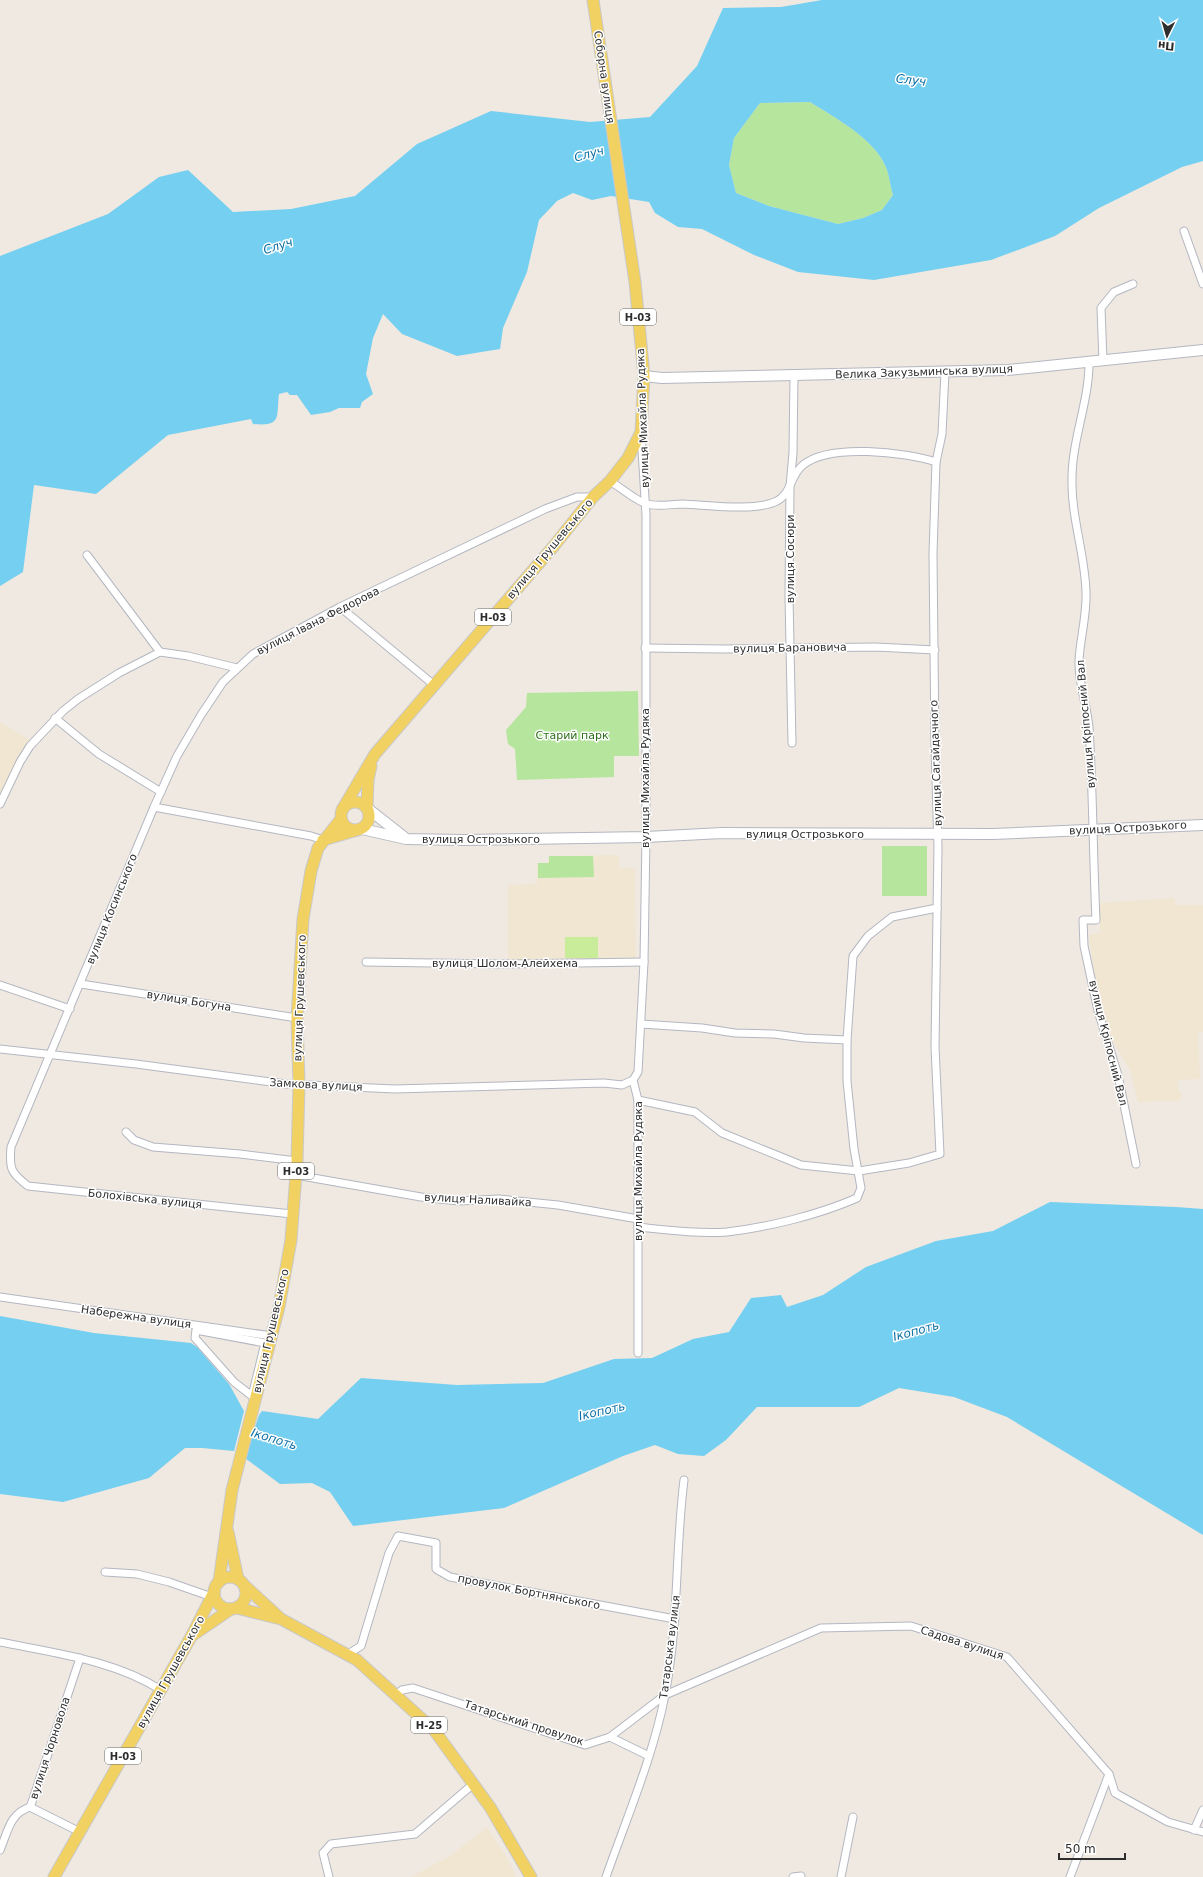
<svg xmlns="http://www.w3.org/2000/svg" width="1203" height="1877" viewBox="0 0 1203 1877" font-family="'DejaVu Sans',sans-serif">
<style>
.education{fill:#f0e6d1}
.green{fill:#b6e59e}
.pitch{fill:#c9ec9a}
.water{fill:#75cff0;fill-rule:evenodd}
.lines{fill:none;stroke-linecap:round;stroke-linejoin:round}
.street-casing{stroke:#b4b7c1;stroke-width:9}
.secondary-casing{stroke:#b4b7c1;stroke-width:12}
.primary-casing{stroke:#c9c9c9;stroke-width:13}
.street{stroke:#fff;stroke-width:7}
.secondary{stroke:#fff;stroke-width:10}
.primary{stroke:#f2d163;stroke-width:11}
.labels{text-anchor:middle;dominant-baseline:central;stroke-width:3;stroke-linejoin:round;paint-order:stroke}
.shield{fill:#fff;stroke:#6d6d6d;stroke-width:1}
.shield-label{font-size:10px;font-weight:bold;fill:#2e2e2e}
.street-label{font-size:11px;fill:#2e2e2e;stroke:#fff}
.park-label{font-size:11px;fill:#2c6e1b;stroke:#fff}
.water-label{font-size:12px;font-style:italic;fill:#0d6fa3;stroke:#fff}
</style>
<rect width="100%" height="100%" fill="#efe9e1"/>
<g class="education">
<path d="M0 722 30 740 0 794Z"/>
<path d="M619 855V868H635L636 960H508V885L537 884V863H548L549 856Z"/>
<path d="M1175 898V905H1203V1032L1198 1033 1200 1079 1178 1080V1089L1182 1094 1180 1101 1138 1102 1130 1070 1110 1036 1094 976 1089 935 1100 933V903Z"/>
<path d="M487 1827 507 1858 516 1877H411L450 1856Z"/>
</g>
<g class="green">
<path d="M810 102C834 117 873 138 885 165 889 173 890 185 893 195L882 210 863 218 838 224 769 206 736 193 729 165 734 138 760 103Z"/>
<path d="M638 691 639 756H614V777L517 780 515 749 508 744 506 730 526 707 527 693Z"/>
<rect x="882" y="846" width="45" height="50"/>
<path d="M549 856H593L594 877 538 878V863H549Z"/>
</g>
<rect class="pitch" x="565" y="937" width="33" height="21"/>
<g class="water">
<path d="M822 0H1203V161L1182 167 1099 208 1055 236 991 260 874 280 798 272 754 255 702 229 678 227 655 213 649 202 611 196 592 200 573 193 557 201 539 220 527 272 503 328 500 349 457 356 402 334 383 314 373 338 366 374 373 394 362 402 360 408H339L330 412 311 415 297 395H290L287 392 279 394C276 416 283 427 253 424L251 419 168 435 96 494 34 485 23 572 0 586V256L108 214 159 177 188 170 233 212 291 209 355 196 417 144 491 111 590 122 650 117 697 66 723 8 781 7ZM810 102C834 117 873 138 885 165 889 173 890 185 893 195L882 210 863 218 838 224 769 206 736 193 729 165 734 138 760 103Z"/>
<path d="M1050 1202 1176 1207 1203 1209V1535L1007 1417 954 1397 899 1388 859 1407H757L726 1440 704 1456 678 1454 655 1445 623 1456 504 1508 353 1526 330 1492 312 1483 280 1484 245 1458 259 1415 262 1411 318 1419 361 1378 457 1385 543 1383 614 1359 652 1358 693 1339 729 1332 751 1298 781 1295 787 1307 823 1295 866 1267 936 1241 993 1231Z"/>
<path d="M0 1316 94 1333 191 1343 197 1347 229 1384 244 1411 234 1451 202 1448H185L149 1478 63 1502 0 1494Z"/>
</g>
<g class="lines">
<g class="street-casing">
<g id="street">
<path d="M1184 231 1203 284"/>
<path d="M1103 361 1101 308 1114 292 1133 284"/>
<path d="M1089 363C1089 402 1072 439 1072 479 1071 517 1085 554 1086 592 1087 616 1080 638 1079 661 1078 681 1087 706 1089 727 1093 791 1093 855 1096 920H1083L1084 946 1098 1011 1118 1075 1136 1164"/>
<path d="M610 481C620 487 636 501 647 504 658 507 672 504 683 504 708 505 755 512 777 501 792 493 790 475 803 465 829 443 905 452 936 462"/>
<path d="M87 555 160 652"/>
<path d="M340 607 434 685"/>
<path d="M645 648 725 649 876 647 935 650"/>
<path d="M55 718 99 754 161 792"/>
<path d="M792 743 789 597 790 486 793 453 794 375"/>
<path d="M0 804 20 762 30 746 63 711 78 699 119 673 160 652 188 656 237 668"/>
<path d="M154 807 311 836 323 840"/>
<path d="M366 962 500 964 644 962"/>
<path d="M81 984 297 1018"/>
<path d="M0 985 70 1009"/>
<path d="M641 1024 702 1028 735 1033 774 1034 804 1038 847 1040"/>
<path d="M0 1049 136 1064 286 1084 395 1089 604 1083 622 1085 633 1080"/>
<path d="M638 1100 695 1112 722 1133 801 1165 859 1171 909 1163 940 1154 935 1047 938 847 935 746 933 554 936 462 942 434 945 372"/>
<path d="M126 1132 134 1140 153 1147 240 1154 297 1161"/>
<path d="M296 1175 421 1197 459 1201 499 1199 558 1205 638 1219"/>
<path d="M292 1214 28 1186C11 1173 9 1169 11 1147L154 807 177 756 201 715 223 682 253 654 340 607 545 509 577 497H593"/>
<path d="M638 1227C667 1230 698 1234 727 1232 769 1227 818 1215 857 1198L861 1188 854 1149 847 1081V1040L853 956 868 936 892 917 937 908"/>
<path d="M0 1297 272 1336"/>
<path d="M196 1330 265 1343 252 1396 234 1382 195 1338Z"/>
<path d="M638 1353V1100L633 1080 638 1072 644 962 646 837V515L641 434"/>
<path d="M105 1572 137 1574 169 1582 212 1597"/>
<path d="M0 1642C54 1653 114 1660 161 1690"/>
<path d="M348 1654 361 1646 389 1553 398 1536 436 1543V1569L450 1577 675 1619"/>
<path d="M396 1695 402 1690 413 1688 585 1745 610 1737 665 1695 821 1628 911 1626 1007 1657 1109 1774 1070 1877"/>
<path d="M610 1737 649 1756"/>
<path d="M1109 1774 1115 1793 1168 1822 1203 1832"/>
<path d="M30 1807 80 1832"/>
<path d="M1194 1830 1203 1810"/>
<path d="M0 1850C8 1832 9 1814 30 1807L33 1799 80 1658"/>
<path d="M329 1877 323 1853 331 1844 415 1834 472 1785"/>
<path d="M606 1877C627 1817 653 1757 665 1695 679 1624 675 1551 684 1480"/>
<path d="M793 1877 801 1876"/>
<path d="M841 1877 853 1817"/>
</g>
</g>
<g class="secondary-casing">
<g id="secondary">
<path d="M644 376 662 378 1008 370 1203 350"/>
<path d="M367 808 404 837"/>
<path d="M362 829 406 839 464 840 646 837 722 833 993 834 1203 825"/>
</g>
</g>
<g class="primary-casing">
<g id="primary">
<circle cx="355" cy="816" r="14"/>
<path d="M367 808 368 780 371 766"/>
<path d="M342 810 375 754 553 547 593 497 610 481 628 458 641 432 644 376 635 282 593 0"/>
<path d="M323 840 357 830"/>
<path d="M228 1532 238 1579"/>
<circle cx="230" cy="1593" r="16"/>
<path d="M219 1582 232 1490 279 1307 291 1240 297 1161 299 1085 297 1018 303 919 311 871 318 848 341 819"/>
<path d="M245 1586 281 1619 357 1660 434 1730 490 1807 531 1877"/>
<path d="M237 1608 277 1618"/>
<path d="M193 1635 231 1609"/>
<path d="M54 1877 192 1635 214 1592"/>
</g>
</g>
<use href="#street" class="street"/>
<use href="#secondary" class="secondary"/>
<use href="#primary" class="primary"/>
</g>
<g class="labels">
<g class="shield">
<rect x="620" y="309" width="36" height="16" rx="3"/>
<rect x="475" y="609" width="36" height="16" rx="3"/>
<rect x="278" y="1163" width="36" height="16" rx="3"/>
<rect x="411" y="1717" width="36" height="16" rx="3"/>
<rect x="105" y="1748" width="36" height="16" rx="3"/>
</g>
<g class="shield-label">
<text x="638" y="317">Н-03</text>
<text x="493" y="617">Н-03</text>
<text x="296" y="1171">Н-03</text>
<text x="429" y="1725">Н-25</text>
<text x="123" y="1756">Н-03</text>
</g>
<g class="street-label">
<text transform="translate(604 77) rotate(82)">Соборна вулиця</text>
<text transform="translate(924 372) rotate(-2)">Велика Закузьминська вулиця</text>
<text transform="translate(643 418) rotate(-92)">вулиця Михайла Рудяка</text>
<text transform="translate(550 549) rotate(-50)">вулиця Грушевського</text>
<text transform="translate(790 559) rotate(-90)">вулиця Сосюри</text>
<text transform="translate(318 621) rotate(-27)">вулиця Івана Федорова</text>
<text transform="translate(790 648) rotate(-1)">вулиця Барановича</text>
<text transform="translate(1086 724) rotate(-95)">вулиця Кріпосний Вал</text>
<text transform="translate(936 763) rotate(-92)">вулиця Сагайдачного</text>
<text transform="translate(645 778) rotate(-90)">вулиця Михайла Рудяка</text>
<text transform="translate(1128 828) rotate(-3)">вулиця Острозького</text>
<text x="805" y="834">вулиця Острозького</text>
<text x="481" y="839">вулиця Острозького</text>
<text transform="translate(112 909) rotate(-68)">вулиця Косинського</text>
<text x="505" y="963">вулиця Шолом-Алейхема</text>
<text transform="translate(300 998) rotate(-88)">вулиця Грушевського</text>
<text transform="translate(189 1001) rotate(9)">вулиця Богуна</text>
<text transform="translate(1108 1043) rotate(76)">вулиця Кріпосний Вал</text>
<text transform="translate(316 1085) rotate(3)">Замкова вулиця</text>
<text transform="translate(638 1171) rotate(-90)">вулиця Михайла Рудяка</text>
<text transform="translate(145 1199) rotate(6)">Болохівська вулиця</text>
<text transform="translate(478 1200) rotate(3)">вулиця Наливайка</text>
<text transform="translate(136 1317) rotate(8)">Набережна вулиця</text>
<text transform="translate(271 1331) rotate(-77)">вулиця Грушевського</text>
<text transform="translate(529 1592) rotate(11)">провулок Бортнянського</text>
<text transform="translate(962 1643) rotate(18)">Садова вулиця</text>
<text transform="translate(670 1647) rotate(-83)">Татарська вулиця</text>
<text transform="translate(171 1672) rotate(-61)">вулиця Грушевського</text>
<text transform="translate(524 1723) rotate(18)">Татарський провулок</text>
<text transform="translate(50 1748) rotate(-72)">вулиця Чорновола</text>
</g>
<g class="park-label">
<text x="572" y="735">Старий парк</text>
</g>
<g class="water-label">
<text transform="translate(911 80) rotate(7)">Случ</text>
<text transform="translate(589 154) rotate(-15)">Случ</text>
<text transform="translate(278 246) rotate(-17)">Случ</text>
<text transform="translate(916 1331) rotate(-15)">Ікопоть</text>
<text transform="translate(602 1411) rotate(-13)">Ікопоть</text>
<text transform="translate(274 1439) rotate(17)">Ікопоть</text>
</g>
</g>
<g transform="translate(1167 36) rotate(185)" stroke="#ffffff" stroke-width="3" paint-order="stroke">
<path d="M0-3L7 15L0 10L-7 15Z" fill="#2e2e2e"/>
<text y="-6" font-size="11" font-weight="bold" text-anchor="middle" fill="#2e2e2e">Пн</text>
</g>
<path d="M1059 1853v6h66v-6" fill="none" stroke="#2e2e2e" stroke-width="2"/>
<text x="1065" y="1853" font-size="12" fill="#2e2e2e" stroke="#ffffff" stroke-width="3" paint-order="stroke">50 m</text>
</svg>
